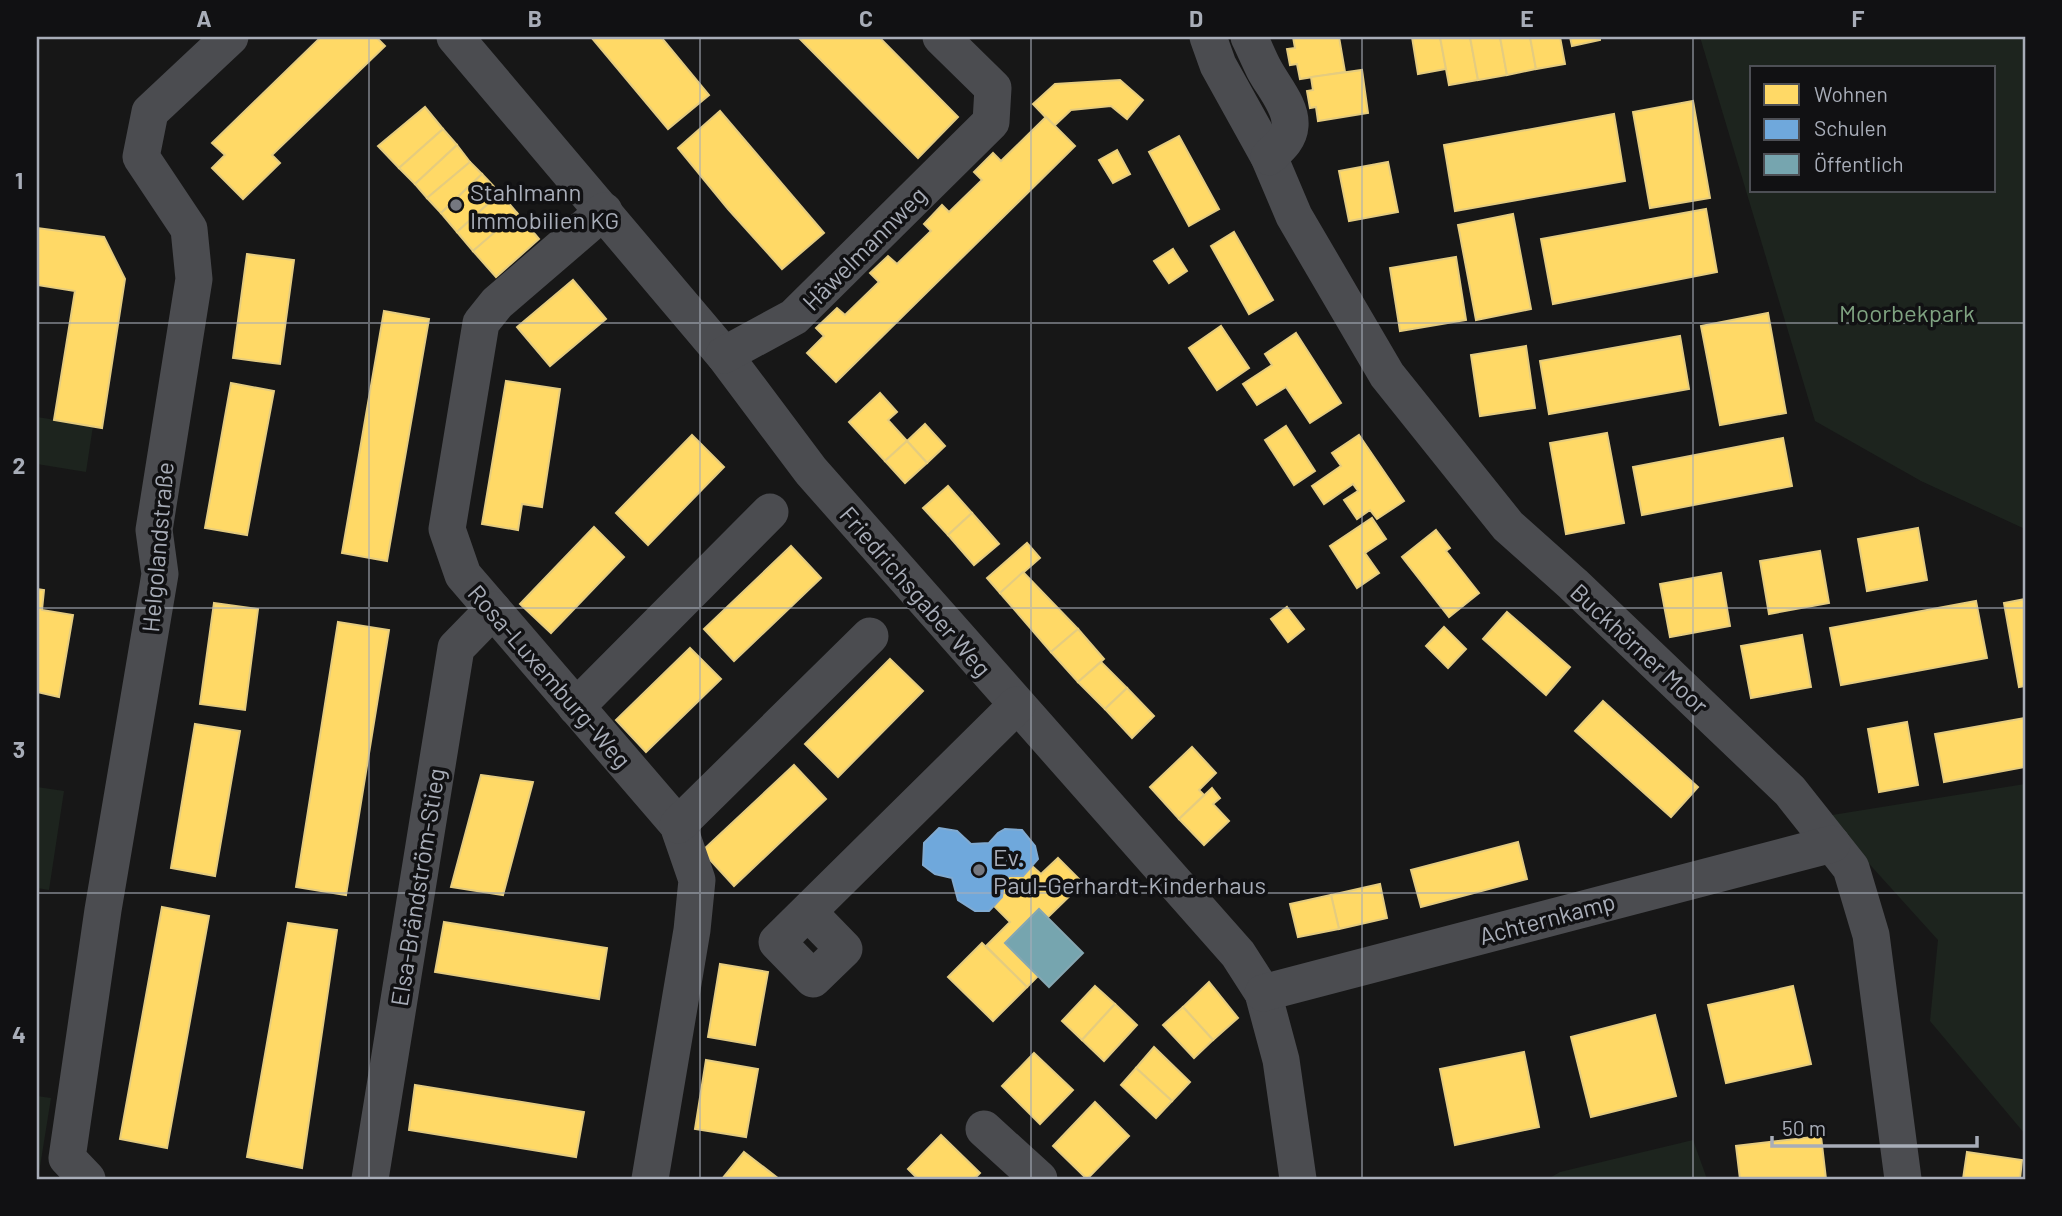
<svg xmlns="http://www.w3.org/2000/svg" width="2062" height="1216" viewBox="0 0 2062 1216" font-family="Barlow,sans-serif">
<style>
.green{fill:#1d241e;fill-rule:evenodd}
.homes{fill:#ffd966;stroke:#e5cc7f;stroke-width:2}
.schools{fill:#6fa8dc;stroke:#80aad1;stroke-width:2}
.public{fill:#76a5af;stroke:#85a7b2;stroke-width:2}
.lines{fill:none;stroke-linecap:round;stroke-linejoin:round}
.minor{stroke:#4b4c50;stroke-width:37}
.grid{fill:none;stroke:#a8adb8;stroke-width:2;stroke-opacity:0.55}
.poi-dot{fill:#757880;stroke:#111113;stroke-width:2.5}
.labels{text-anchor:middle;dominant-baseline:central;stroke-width:7;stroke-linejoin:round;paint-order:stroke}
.poi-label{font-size:24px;fill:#a8adb8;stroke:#111113;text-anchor:start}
.street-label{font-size:24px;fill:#a8adb8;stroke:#111113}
.park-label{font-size:24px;fill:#7fa381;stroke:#111113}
.neatline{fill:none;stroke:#a8adb8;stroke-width:2.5}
.grid-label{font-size:23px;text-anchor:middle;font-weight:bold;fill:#a8adb8}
</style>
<rect width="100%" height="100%" fill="#171717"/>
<g class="green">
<path d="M1700 37H2025V529L1921 481 1815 421ZM1752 68H1994V191H1752Z"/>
<path d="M37 417 93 426 86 472 37 464Z"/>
<path d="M2025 784V1134L1930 1021 1938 940 1826 816Z"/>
<path d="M37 787 64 791 49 890 37 888Z"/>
<path d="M37 1096 51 1098 38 1179H37Z"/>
<path d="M1693 1140 1707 1179H1548L1560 1172Z"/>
</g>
<g class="homes">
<path d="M321 37H376L385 46 272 155 280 163 243 199 212 168 225 155 212 143Z"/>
<path d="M591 37H661L709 95 668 129Z"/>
<path d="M798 37H879L958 117 918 158Z"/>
<path d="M1293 37H1339L1345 72 1300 79 1297 64 1290 65 1287 49 1295 48Z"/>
<path d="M1412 37H1440L1446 69 1418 74Z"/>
<path d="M1440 37H1470L1478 80 1449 85Z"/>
<path d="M1470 37H1500L1507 75 1478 80Z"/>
<path d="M1500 37H1530L1536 69 1507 75Z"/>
<path d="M1530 37H1560L1565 64 1536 69Z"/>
<path d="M1570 37H1600V40L1572 46Z"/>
<path d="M1362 70 1368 113 1318 121 1316 107 1310 108 1307 91 1313 90 1311 77Z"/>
<path d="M1120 80 1143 100 1127 119 1111 106 1071 110 1054 126 1033 104 1055 84Z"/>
<path d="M1693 101 1710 198 1650 208 1633 112Z"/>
<path d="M425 107 443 129 399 168 378 146Z"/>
<path d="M720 111 824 233 782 269 728 209 678 148Z"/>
<path d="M1614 114 1625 181 1455 211 1444 145Z"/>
<path d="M1046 117 1075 146 836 382 807 353 824 336 816 328 837 308 845 315 879 282 870 273 888 256 897 264 931 231 924 224 942 205 949 212 982 180 974 172 993 153 1001 161Z"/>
<path d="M443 129 457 145 415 184 399 168Z"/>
<path d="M1179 136 1219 209 1189 226 1149 152Z"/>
<path d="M457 145 470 162 427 198 415 184Z"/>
<path d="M1117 150 1130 174 1113 183 1099 160Z"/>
<path d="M470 162 482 174 441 213 427 198Z"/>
<path d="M1388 162 1398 212 1349 221 1339 171Z"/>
<path d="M482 174 500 193 457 232 441 213Z"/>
<path d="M500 193 517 213 473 251 457 232Z"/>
<path d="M1706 209 1717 272 1553 304 1541 239Z"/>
<path d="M517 213 539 239 496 277 473 251Z"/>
<path d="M1513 214 1531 309 1476 320 1458 225Z"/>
<path d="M37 228 104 237 125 279 102 428 54 420 75 291 37 285Z"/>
<path d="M1234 232 1273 300 1249 314 1211 246Z"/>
<path d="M1173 249 1187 271 1169 283 1154 261Z"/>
<path d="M247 254 294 260 280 364 233 358Z"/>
<path d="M1456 257 1466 320 1400 331 1390 268Z"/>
<path d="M573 280 606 319 550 366 517 327Z"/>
<path d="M384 311 429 319 387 561 342 553Z"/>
<path d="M1768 313 1786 413 1720 425 1701 326Z"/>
<path d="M1221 326 1249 368 1217 390 1189 348Z"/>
<path d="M1296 333 1341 403 1310 423 1286 387 1257 405 1243 384 1272 365 1265 354Z"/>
<path d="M1680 336 1689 389 1549 414 1540 361Z"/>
<path d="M1526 346 1535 408 1480 416 1471 355Z"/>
<path d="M506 381 560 389 542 507 522 504 518 530 482 524Z"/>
<path d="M231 383 274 391 247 535 205 528Z"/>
<path d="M880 393 897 412 888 420 907 441 885 461 849 422Z"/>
<path d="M925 424 945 446 927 463 907 441Z"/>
<path d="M1286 426 1315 471 1294 485 1265 440Z"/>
<path d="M1607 433 1624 523 1566 534 1550 443Z"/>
<path d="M692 435 724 467 648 545 616 513Z"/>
<path d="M1359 435 1404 501 1377 519 1370 510 1357 519 1344 500 1358 491 1353 484 1324 504 1312 486 1341 466 1332 453Z"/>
<path d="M1783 438 1792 486 1642 515 1633 467Z"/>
<path d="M907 441 927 463 905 483 885 461Z"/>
<path d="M948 486 972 513 948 535 923 508Z"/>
<path d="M972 513 999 544 974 565 948 535Z"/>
<path d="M1372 518 1386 539 1365 553 1379 573 1357 588 1330 546Z"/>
<path d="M594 527 624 557 551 633 520 604Z"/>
<path d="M1918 528 1927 580 1867 591 1858 539Z"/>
<path d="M1436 530 1450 548 1446 551 1479 593 1449 617 1402 557Z"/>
<path d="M1027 543 1040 558 1000 593 987 578Z"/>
<path d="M791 546 821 578 734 661 704 629Z"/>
<path d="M1820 551 1829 603 1769 614 1760 561Z"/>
<path d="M1023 572 1078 629 1051 652 1000 593Z"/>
<path d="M1721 573 1730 626 1670 637 1660 584Z"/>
<path d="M37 589 44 590 42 610 73 615 59 697 37 692Z"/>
<path d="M2025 599V686L2019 687 2004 603Z"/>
<path d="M1976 601 1987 658 1841 685 1830 628Z"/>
<path d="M214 603 258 609 245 710 200 704Z"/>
<path d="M1287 607 1304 629 1288 642 1271 619Z"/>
<path d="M1507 612 1570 667 1546 695 1483 639Z"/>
<path d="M338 622 389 630 346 895 296 887Z"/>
<path d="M1444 627 1466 649 1448 668 1426 646Z"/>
<path d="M1078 629 1104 659 1078 682 1051 652Z"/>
<path d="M1802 635 1811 687 1751 698 1741 646Z"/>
<path d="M690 648 721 679 646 752 616 720Z"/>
<path d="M890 659 923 691 838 777 805 744Z"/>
<path d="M1101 662 1127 688 1105 709 1078 682Z"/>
<path d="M1127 688 1154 716 1132 738 1105 709Z"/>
<path d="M1603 701 1698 787 1671 817 1575 731Z"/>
<path d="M2025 718V767L1944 782 1935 734Z"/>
<path d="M1907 722 1918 785 1879 792 1868 729Z"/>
<path d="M195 724 240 731 215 876 171 868Z"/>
<path d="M1192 747 1216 773 1199 790 1204 795 1179 819 1150 787Z"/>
<path d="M794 765 826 799 734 886 702 851Z"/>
<path d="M481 775 533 782 503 895 451 887Z"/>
<path d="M1212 788 1220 798 1213 804 1229 821 1204 845 1179 819Z"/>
<path d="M1518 842 1527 879 1421 907 1411 870Z"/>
<path d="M1058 858 1083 883 1047 918 1039 909 1005 943 1038 976 1027 987 986 946 1010 922 994 906 1002 897 1004 882 1009 876H1023L1032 866 1041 874Z"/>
<path d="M1380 884 1387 918 1339 929 1331 895Z"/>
<path d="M1331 895 1339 929 1298 937 1290 904Z"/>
<path d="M162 907 209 916 167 1148 120 1139Z"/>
<path d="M444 922 607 948 599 999 435 972Z"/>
<path d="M288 923 337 930 302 1168 247 1157Z"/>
<path d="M982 943 1027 987 993 1021 948 977Z"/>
<path d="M720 964 768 972 755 1045 708 1037Z"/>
<path d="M1209 982 1238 1018 1213 1040 1183 1007Z"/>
<path d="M1095 986 1115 1004 1082 1040 1062 1021Z"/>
<path d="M1793 986 1811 1064 1726 1083 1708 1005Z"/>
<path d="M1115 1004 1137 1025 1104 1061 1082 1040Z"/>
<path d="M1183 1007 1213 1040 1194 1058 1163 1025Z"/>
<path d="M1655 1015 1676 1096 1591 1117 1571 1037Z"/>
<path d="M1154 1047 1190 1082 1172 1101 1136 1068Z"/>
<path d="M1524 1052 1539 1127 1455 1145 1440 1069Z"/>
<path d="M1034 1053 1073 1090 1040 1124 1002 1086Z"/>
<path d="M706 1060 758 1069 746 1137 695 1129Z"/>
<path d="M1136 1068 1172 1101 1156 1118 1121 1085Z"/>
<path d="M415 1085 584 1112 576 1157 409 1130Z"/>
<path d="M1095 1102 1129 1136 1087 1179 1053 1146Z"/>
<path d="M941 1135 980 1173 974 1179H918L908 1169Z"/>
<path d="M1821 1136 1826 1179H1740L1736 1146Z"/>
<path d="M744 1152 779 1179H722Z"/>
<path d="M1967 1152 2022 1160 2020 1179H1963Z"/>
</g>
<path class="schools" d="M939 828 957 831 971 844 989 843 998 833 1005 829 1022 830 1035 846 1038 859 1023 876H1009L1004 882 1002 897 989 911H975L958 900 952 878 935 874 923 865 924 843Z"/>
<path class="public" d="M1039 909 1083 953 1049 987 1005 943Z"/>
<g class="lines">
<g class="minor">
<path d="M455 37 724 355 811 471 1238 954 1263 993 1281 1060 1298 1179"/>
<path d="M1208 37 1218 65 1269 157 1294 216 1387 375 1508 526 1573 584 1790 791 1851 868 1871 935 1903 1179"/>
<path d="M1249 37C1254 47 1258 57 1263 67 1271 84 1292 106 1290 126 1289 140 1278 148 1269 157"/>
<path d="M604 211 497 303 481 323 447 529 463 575 678 825 697 880 692 930 650 1179"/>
<path d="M724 355 794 317 991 122 993 88 941 37"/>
<path d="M576 707 770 512"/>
<path d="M678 825 870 636"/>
<path d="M808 912 844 949 813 979 777 942 1017 705"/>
<path d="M1263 993 1832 844"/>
<path d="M984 1129 1039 1179"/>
<path d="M87 1179 67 1158 103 910 160 574 154 530 194 279 189 229 141 157 150 112 230 37"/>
<path d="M370 1179 456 648 493 610"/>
</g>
</g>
<path class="grid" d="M369 37V1179M700 37V1179M1031 37V1179M1362 37V1179M1693 37V1179M37 323H2025M37 608H2025M37 893H2025"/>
<g class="poi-dot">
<circle cx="456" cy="205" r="7"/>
<circle cx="979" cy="870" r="7"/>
</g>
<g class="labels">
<g class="poi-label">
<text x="470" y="191">Stahlmann<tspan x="470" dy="28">Immobilien KG</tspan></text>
<text x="993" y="856">Ev.<tspan x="993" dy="28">Paul-Gerhardt-Kinderhaus</tspan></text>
</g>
<g class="street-label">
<text transform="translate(864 248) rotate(-45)">Häwelmannweg</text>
<text transform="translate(157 547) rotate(-85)">Helgolandstraße</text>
<text transform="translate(916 591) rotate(49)">Friedrichsgaber Weg</text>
<text transform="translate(1640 648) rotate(43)">Buckhörner Moor</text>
<text transform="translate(550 676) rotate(49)">Rosa-Luxemburg-Weg</text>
<text transform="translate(417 887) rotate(-81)">Elsa-Brändström-Stieg</text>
<text transform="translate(1547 918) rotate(-15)">Achternkamp</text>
</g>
<g class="park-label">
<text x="1907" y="312">Moorbekpark</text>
</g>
</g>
<rect width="2062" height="1216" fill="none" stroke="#111113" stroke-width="77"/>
<rect x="1750" y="66" width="245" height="126" fill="#111113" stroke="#4d4f55" stroke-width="2"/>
<rect x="1764" y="84" width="35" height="21" fill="#ffd966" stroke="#4d4f55" stroke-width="2"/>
<text x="1814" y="102" font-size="21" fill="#a8adb8">Wohnen</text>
<rect x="1764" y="119" width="35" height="21" fill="#6fa8dc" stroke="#4d4f55" stroke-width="2"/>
<text x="1814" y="136" font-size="21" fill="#a8adb8">Schulen</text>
<rect x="1764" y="154" width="35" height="21" fill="#76a5af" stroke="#4d4f55" stroke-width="2"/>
<text x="1814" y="172" font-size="21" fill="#a8adb8">Öffentlich</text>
<path d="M1772 1136v10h205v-10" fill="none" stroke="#a8adb8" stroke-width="3.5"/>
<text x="1782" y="1136" font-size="21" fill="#a8adb8" stroke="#111113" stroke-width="5" paint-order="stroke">50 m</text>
<rect x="38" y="38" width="1986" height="1140" class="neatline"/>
<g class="grid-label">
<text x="204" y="27">A</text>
<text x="535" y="27">B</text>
<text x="866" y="27">C</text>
<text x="1196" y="27">D</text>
<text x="1527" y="27">E</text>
<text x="1858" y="27">F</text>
<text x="19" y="189">1</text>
<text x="19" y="474">2</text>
<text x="19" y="758">3</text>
<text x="19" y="1043">4</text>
</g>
</svg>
